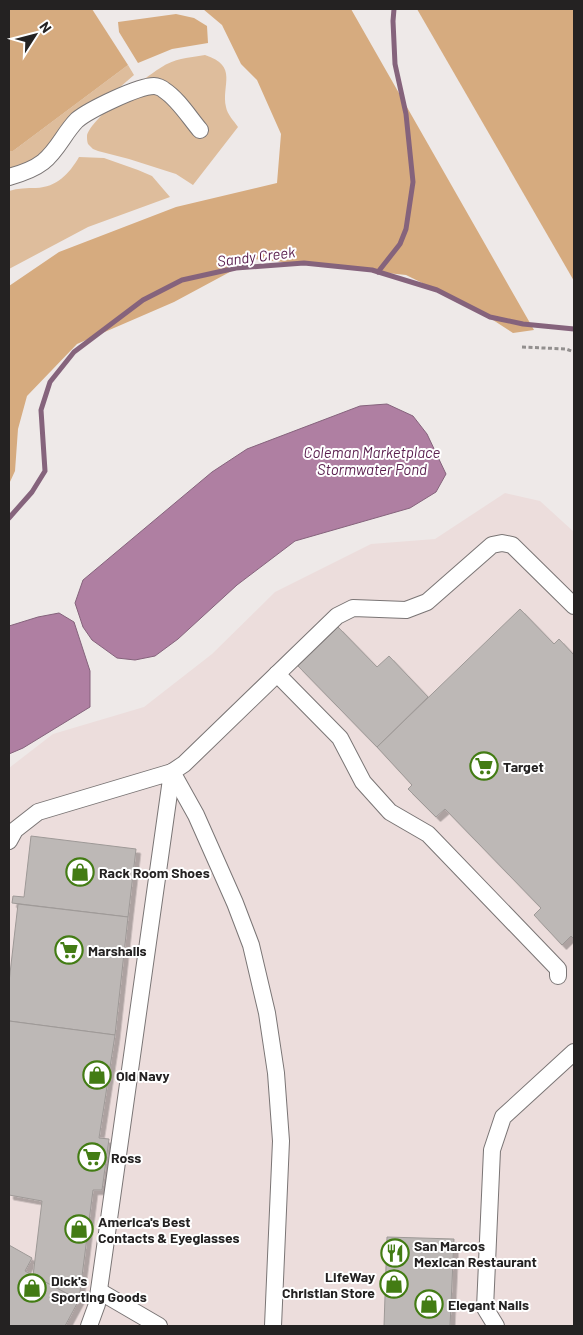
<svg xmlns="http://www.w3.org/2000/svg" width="583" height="1335" viewBox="0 0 583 1335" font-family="Barlow,sans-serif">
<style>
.built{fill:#ecdddc}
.green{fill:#debd9c}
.forest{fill:#d6ab7f}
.water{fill:#af7fa2;stroke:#85637c}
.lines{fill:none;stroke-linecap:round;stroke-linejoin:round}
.stream{stroke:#85637c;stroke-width:5}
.building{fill:#bdb8b6;stroke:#9e9997;filter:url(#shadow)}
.minor-casing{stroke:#7a7575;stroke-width:18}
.path{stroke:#928f8e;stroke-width:3;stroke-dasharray:4 2.5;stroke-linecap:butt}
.minor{stroke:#fff;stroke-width:16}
.labels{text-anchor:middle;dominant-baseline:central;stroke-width:4;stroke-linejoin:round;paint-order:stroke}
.poi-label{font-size:14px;font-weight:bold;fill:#242222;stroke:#fff;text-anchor:start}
.water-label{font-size:15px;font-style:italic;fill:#5a1e4e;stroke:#fff}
</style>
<defs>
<filter id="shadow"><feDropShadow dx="4.5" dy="4.5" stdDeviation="0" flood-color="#0004"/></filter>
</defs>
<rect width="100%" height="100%" fill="#eee9e8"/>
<path class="built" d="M505 493 540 501 574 532V1326H9V768L53 734 144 707 212 654 275 592 371 544 435 539Z"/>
<g class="green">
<path d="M205 55C239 66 221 85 226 107 227 114 234 121 238 127L193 185 176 174 129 159 98 151 93 149 88 144C87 141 87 139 87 136 90 119 151 72 167 64 179 58 193 57 205 55Z"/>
<path d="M128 65 134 75 83 119 71 141 56 155 9 177V151H13Z"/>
<path d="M79 157 104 158 138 170 152 176 170 197 88 227 9 269V191C18 188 27 188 36 188 57 187 69 174 79 157Z"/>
</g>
<g class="forest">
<path d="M9 9H92L128 65 13 151H9Z"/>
<path d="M203 9H351L534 330 513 333 479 311 406 275 254 259 174 302 77 344 27 396 18 429 15 471 9 484V286L59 252 176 207 277 183 281 134 257 80 241 64 222 25Z"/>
<path d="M417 9H574V281Z"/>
<path d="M176 14 194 18 207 26 208 43 172 49 138 63 119 32 118 22Z"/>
</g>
<g class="water">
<path d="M387 404 413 416 427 434 446 474 436 492 410 508 295 541 237 585 178 639 155 656 135 660 117 658 92 640 83 627 75 603 83 580 212 472 247 449 360 406Z"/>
<path d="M59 613 74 622 90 671V707L23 748 9 754V626L38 617Z"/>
</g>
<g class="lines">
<g class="stream">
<path d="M378 272 400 244 406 229 413 182 406 114 395 64 393 21 394 9"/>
<path d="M9 518 32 492 45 471 41 410 50 382 74 352 143 300 182 280 236 268 304 263 372 270 437 290 490 317 523 324 574 329"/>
</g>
</g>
<g class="building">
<path d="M520 609 554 644 559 639 574 655V939L571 936 562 945 534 915 541 908 445 809 436 817 408 789 412 785 377 747Z"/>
<path d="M338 627 377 667 389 656 428 697 377 747 298 666Z"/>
<path d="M31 836 136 849 128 917 12 903 13 896 24 897Z"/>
<path d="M18 904 128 917 115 1035 9 1021V982Z"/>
<path d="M9 1021 115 1035 99 1138 109 1139 102 1190H93L79 1300 33 1276 42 1201 9 1195Z"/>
<path d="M387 1237 454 1239 450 1326H384Z"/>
<path d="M9 1245 32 1258 25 1271 79 1300 65 1326H9Z"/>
</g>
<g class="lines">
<g class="minor-casing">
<g id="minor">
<path d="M9 177C20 174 34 169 43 162 58 150 64 133 77 120 89 110 138 86 154 86 157 86 162 88 164 90 178 99 189 117 200 130"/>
<path d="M277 674 340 738 363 782 390 812 428 834 558 969V976"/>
<path d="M9 841 15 830 38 812 172 772 97 1304 89 1326"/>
<path d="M99 1291 159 1326"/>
<path d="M273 1326 281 1141 276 1073 267 1013 251 945 235 903 196 815 172 772 184 764 337 616 353 608 406 610 427 602 492 545 502 543 512 545 574 606"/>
<path d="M496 1326 485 1308 492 1150 503 1117 574 1052"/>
</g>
</g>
<path class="path" d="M522 347 566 349 574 352"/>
<use href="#minor" class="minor"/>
</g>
<defs>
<g id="supermarket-ring" transform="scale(1.4375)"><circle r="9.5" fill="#fff" stroke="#437c14" stroke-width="1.5"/><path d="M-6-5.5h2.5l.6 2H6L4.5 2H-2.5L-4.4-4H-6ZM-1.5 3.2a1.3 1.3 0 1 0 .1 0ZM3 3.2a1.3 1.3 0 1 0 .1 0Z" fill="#437c14"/></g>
<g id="shop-ring" transform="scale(1.4375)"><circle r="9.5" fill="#fff" stroke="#437c14" stroke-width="1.5"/><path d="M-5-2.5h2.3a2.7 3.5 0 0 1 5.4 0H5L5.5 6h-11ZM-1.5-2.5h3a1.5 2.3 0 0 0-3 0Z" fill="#437c14"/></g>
<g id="restaurant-ring" transform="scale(1.4375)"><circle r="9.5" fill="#fff" stroke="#437c14" stroke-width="1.5"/><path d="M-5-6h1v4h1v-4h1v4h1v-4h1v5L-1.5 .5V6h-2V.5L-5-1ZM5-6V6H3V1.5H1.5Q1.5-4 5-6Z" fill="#437c14"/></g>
</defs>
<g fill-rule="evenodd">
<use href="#supermarket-ring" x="484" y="766"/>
<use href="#shop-ring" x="80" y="872"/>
<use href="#supermarket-ring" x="69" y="950"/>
<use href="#shop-ring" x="97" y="1075"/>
<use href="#supermarket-ring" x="92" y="1157"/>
<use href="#shop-ring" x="79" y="1229"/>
<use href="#restaurant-ring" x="395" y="1253"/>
<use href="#shop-ring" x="394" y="1284"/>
<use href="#shop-ring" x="32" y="1288"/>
<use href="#shop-ring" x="429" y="1304"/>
</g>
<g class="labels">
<g class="poi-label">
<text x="503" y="766">Target</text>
<text x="99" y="872">Rack Room Shoes</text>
<text x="88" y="950">Marshalls</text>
<text x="116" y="1075">Old Navy</text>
<text x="111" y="1157">Ross</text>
<text x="98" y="1221">America's Best<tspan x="98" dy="16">Contacts &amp; Eyeglasses</tspan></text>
<text x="414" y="1245">San Marcos<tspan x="414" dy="16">Mexican Restaurant</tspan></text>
<text x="375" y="1276" text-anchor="end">LifeWay<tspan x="375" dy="16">Christian Store</tspan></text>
<text x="51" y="1280">Dick's<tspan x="51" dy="16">Sporting Goods</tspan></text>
<text x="448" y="1304">Elegant Nails</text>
</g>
<g class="water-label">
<text transform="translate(256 256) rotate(-7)">Sandy Creek</text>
<text x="372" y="452">Coleman Marketplace<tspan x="372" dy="17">Stormwater Pond</tspan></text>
</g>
</g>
<rect width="583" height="1335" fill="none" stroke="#242222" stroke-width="20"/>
<g transform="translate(35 35) rotate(54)" stroke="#ffffff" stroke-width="4" paint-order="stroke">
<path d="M0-4L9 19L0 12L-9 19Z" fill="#242222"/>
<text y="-8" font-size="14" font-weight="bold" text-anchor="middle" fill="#242222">N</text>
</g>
</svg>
